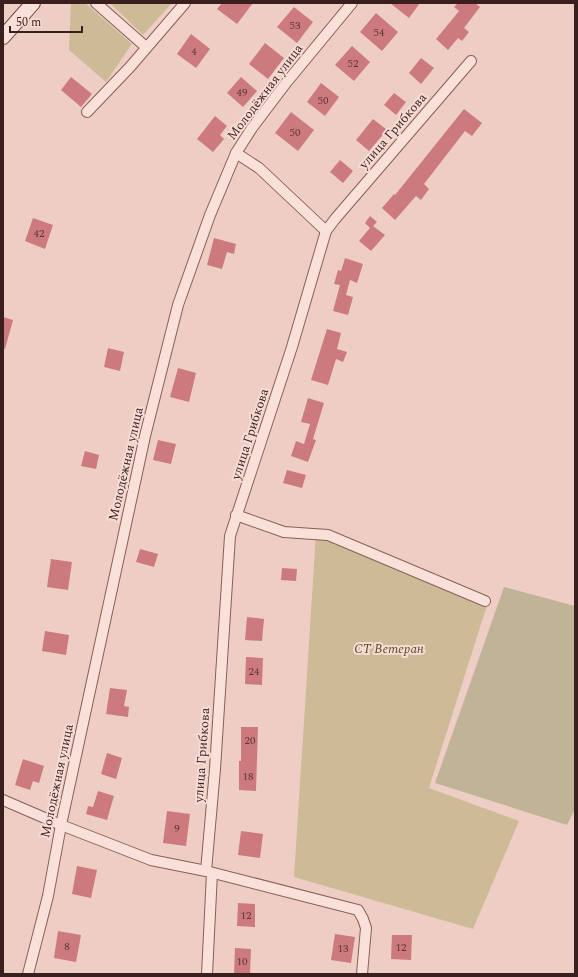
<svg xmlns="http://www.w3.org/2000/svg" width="578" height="977" viewBox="0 0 578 977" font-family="Spectral,serif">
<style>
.green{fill:#cdbb98}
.cemetery{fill:#c1b397}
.building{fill:#cc7a7d}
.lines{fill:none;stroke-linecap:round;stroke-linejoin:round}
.street-casing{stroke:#895e5a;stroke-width:12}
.secondary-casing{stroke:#6b403e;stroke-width:16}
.street{stroke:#f9e0d8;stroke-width:10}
.secondary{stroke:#f9e0d8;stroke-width:14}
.labels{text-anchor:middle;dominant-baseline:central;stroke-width:4;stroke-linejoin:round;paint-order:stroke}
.number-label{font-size:11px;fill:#5e3636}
.street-label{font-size:13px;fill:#391f1e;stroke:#f6dcd4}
.park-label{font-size:13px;font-style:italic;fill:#554b25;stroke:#f6dcd4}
</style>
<rect width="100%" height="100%" fill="#eecec4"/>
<g class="green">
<path d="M71 3H85L132 44 106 82 69 50Z"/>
<path d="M110 3H172L143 35Z"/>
<path d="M316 533 489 599 429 788 519 821 473 929 294 877Z"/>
</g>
<path class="cemetery" d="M504 587 575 606V809L567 825 435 783Z"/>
<g class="building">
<path d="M222 3H253L237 24 217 9Z"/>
<path d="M390 3H420L409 18Z"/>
<path d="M458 3H475L480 7 464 28 469 32 462 41 458 38 448 50 436 39 459 11 454 7Z"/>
<path d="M294 7 313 22 297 43 277 27Z"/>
<path d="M376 13 398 32 382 51 360 32Z"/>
<path d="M191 34 210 49 196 68 177 54Z"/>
<path d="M265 43 284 58 268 79 249 64Z"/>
<path d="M352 46 370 62 354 81 335 65Z"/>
<path d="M421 58 434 68 421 84 409 73Z"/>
<path d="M71 77 92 94 81 107 61 90Z"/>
<path d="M241 77 257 91 243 107 227 93Z"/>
<path d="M321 83 339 97 325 116 307 102Z"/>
<path d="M394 93 406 102 396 115 384 105Z"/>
<path d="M464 109 482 123 472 136 465 131 424 184 429 189 421 200 416 196 395 220 382 208 394 194 395 195Z"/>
<path d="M291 112 314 130 298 151 275 133Z"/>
<path d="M215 116 227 126 220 135 224 139 213 152 197 139Z"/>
<path d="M373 119 387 130 369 151 356 140Z"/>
<path d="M340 160 353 171 343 183 330 172Z"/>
<path d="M370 216 377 222 373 226 385 235 371 251 359 241 370 228 365 223Z"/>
<path d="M33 218 53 225 45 249 25 241Z"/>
<path d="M214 238 236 244 234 254 227 252 222 269 207 265Z"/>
<path d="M345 258 363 264 357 283 350 280 346 295 353 297 348 315 333 311 340 285 334 284 338 270 341 271Z"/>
<path d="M3 317 13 320 5 349H3Z"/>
<path d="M327 329 341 333 337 349 347 352 343 362 336 359 328 385 311 380Z"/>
<path d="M108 348 124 352 120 371 104 367Z"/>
<path d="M178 368 196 373 189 402 170 397Z"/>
<path d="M308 398 324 403 313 439 316 440 308 462 291 456 296 441 304 444 310 424 301 422Z"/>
<path d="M158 440 176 444 171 464 153 460Z"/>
<path d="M85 451 99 455 96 469 81 466Z"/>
<path d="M287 470 306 475 302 488 283 483Z"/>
<path d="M140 549 158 554 154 567 136 562Z"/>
<path d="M51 559 72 562 68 590 47 587Z"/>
<path d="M282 568 297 569 296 581 281 580Z"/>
<path d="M247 617 264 619 262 641 245 640Z"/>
<path d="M45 631 69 635 66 655 42 651Z"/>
<path d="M246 657 263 658 262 685 245 684Z"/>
<path d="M110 688 127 690 124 706 129 707 128 717 106 714Z"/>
<path d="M241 727H258L256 791 239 790V761H241Z"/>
<path d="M107 753 122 758 116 779 101 774Z"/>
<path d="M23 759 44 766 39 783 33 781 30 790 15 785Z"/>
<path d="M98 791 114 796 107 820 86 814 88 806 93 807Z"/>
<path d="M167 811 190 814 186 846 163 843Z"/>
<path d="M241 831 263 834 260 858 238 855Z"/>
<path d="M77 866 97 870 91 898 72 894Z"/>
<path d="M238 903 255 904V927L237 926Z"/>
<path d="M58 931 81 935 76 962 54 958Z"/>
<path d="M335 934 355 937 351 963 331 960Z"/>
<path d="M392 935H412L411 960 391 959Z"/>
<path d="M235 948 251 949 250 974H234Z"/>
</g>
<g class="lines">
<g class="street-casing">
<g id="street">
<path d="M96 3 146 47"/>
<path d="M87 112 130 67 185 3"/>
<path d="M236 153 259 168 326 231"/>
<path d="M236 515 284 532 328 535 485 601"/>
<path d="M3 800 61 825 151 860 206 871 358 910 363 919 366 928 362 974"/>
<path d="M206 871 215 769 230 536 292 347 326 231 335 219 471 61"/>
<path d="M28 974 48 896 61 825 145 436 178 305 210 215 236 153 252 128 286 83 352 3"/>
<path d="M207 974 212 873"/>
</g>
</g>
<g class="secondary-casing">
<path id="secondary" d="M3 37 33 3"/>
</g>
<use href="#street" class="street"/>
<use href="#secondary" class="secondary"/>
</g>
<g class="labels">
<g class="number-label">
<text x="295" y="25">53</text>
<text x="379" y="32">54</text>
<text x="194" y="51">4</text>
<text x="353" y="63">52</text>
<text x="242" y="92">49</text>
<text x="323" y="100">50</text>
<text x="295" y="132">50</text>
<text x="39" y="233">42</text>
<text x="254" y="671">24</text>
<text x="250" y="740">20</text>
<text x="248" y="776">18</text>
<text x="177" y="828">9</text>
<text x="246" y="915">12</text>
<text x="67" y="946">8</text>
<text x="401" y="947">12</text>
<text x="343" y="948">13</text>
<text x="242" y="961">10</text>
</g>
<g class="street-label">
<text transform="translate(265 92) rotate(-53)">Молодёжная улица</text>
<text transform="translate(393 131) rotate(-49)">улица Грибкова</text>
<text transform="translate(250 434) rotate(-72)">улица Грибкова</text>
<text transform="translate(126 464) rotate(-77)">Молодёжная улица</text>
<text transform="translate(202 755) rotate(-86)">улица Грибкова</text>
<text transform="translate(57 781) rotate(-78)">Молодёжная улица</text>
</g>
<g class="park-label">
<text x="389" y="649">СТ Ветеран</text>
</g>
</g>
<rect width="578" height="977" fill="none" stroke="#391f1e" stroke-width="8"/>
<path d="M10 26v6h72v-6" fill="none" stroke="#391f1e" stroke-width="2"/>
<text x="16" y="26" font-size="12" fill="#391f1e" stroke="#f6dcd4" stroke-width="3" paint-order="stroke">50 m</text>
</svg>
